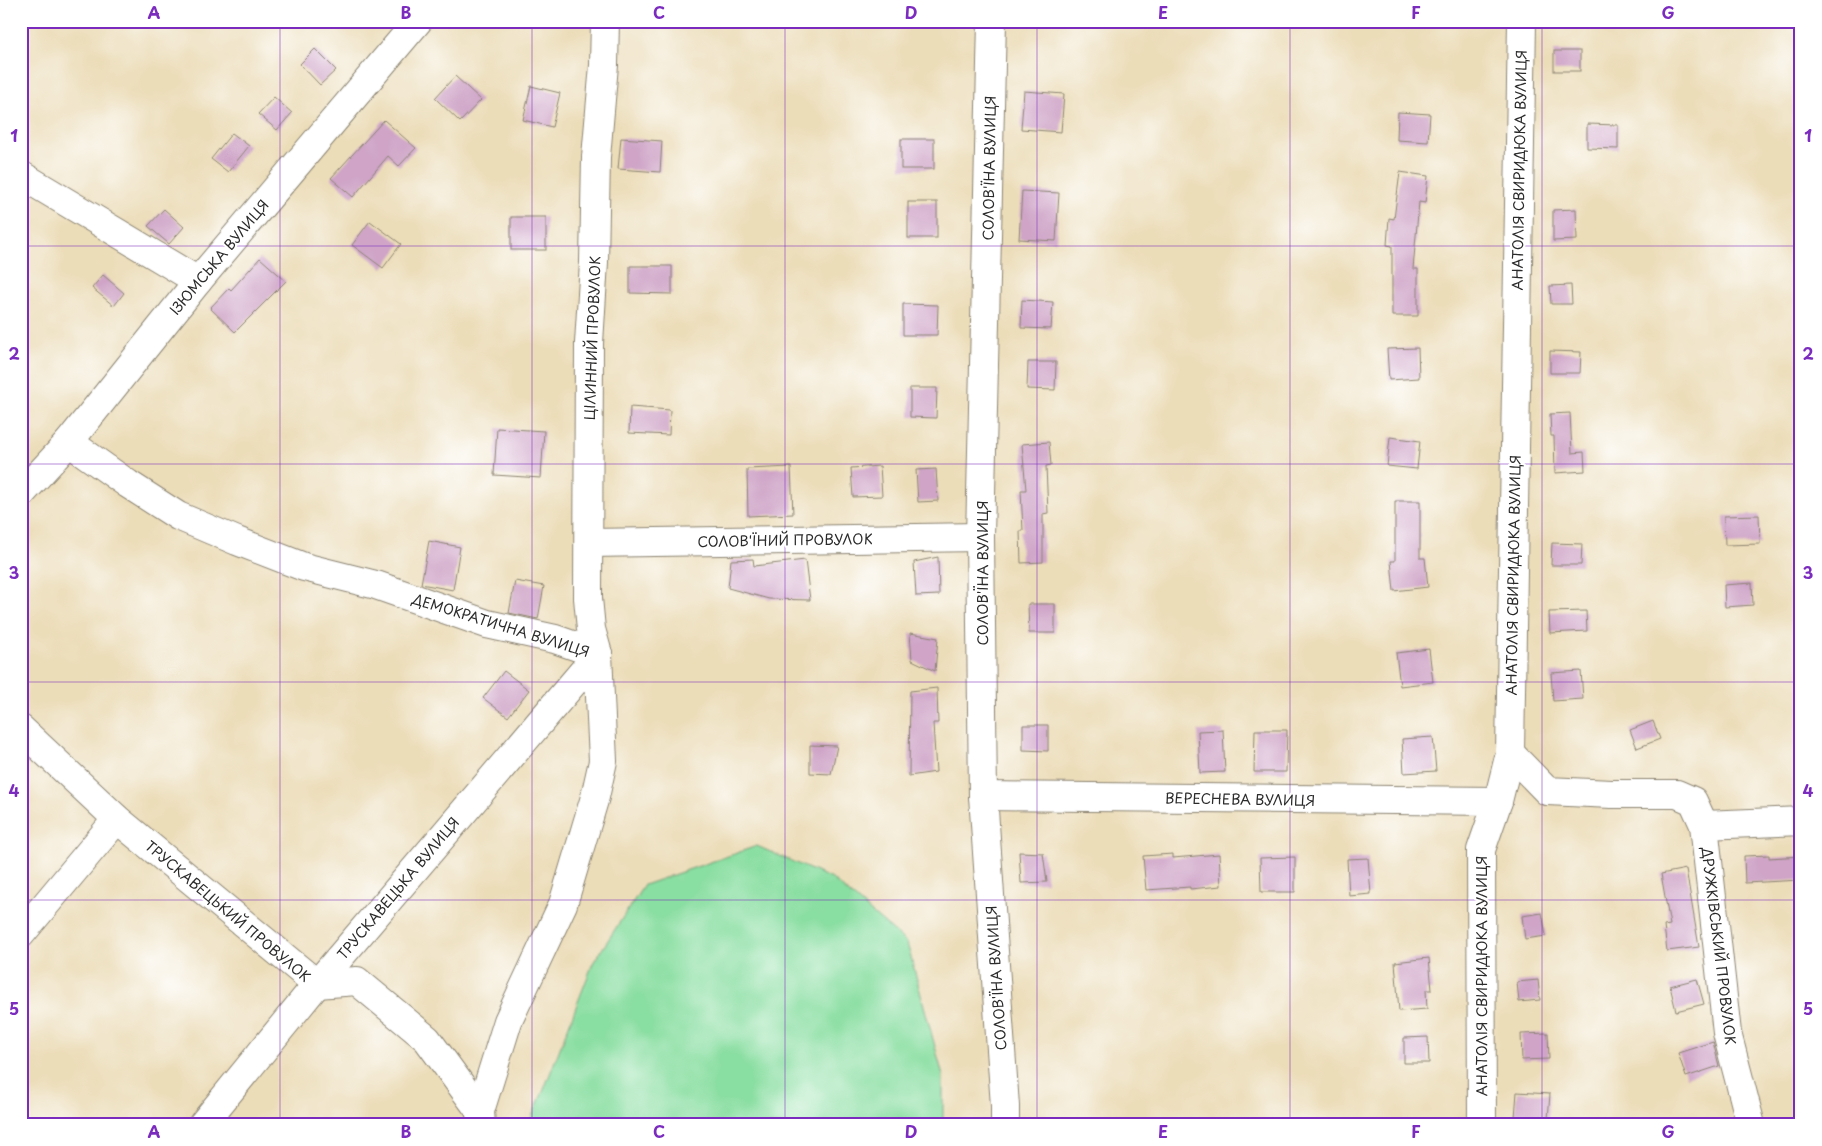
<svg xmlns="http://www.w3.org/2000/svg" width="1822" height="1146" viewBox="0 0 1822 1146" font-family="'Playpen Sans',sans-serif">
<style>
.green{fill:#89dea1;stroke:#5a8466}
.building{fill:#cfa4c7}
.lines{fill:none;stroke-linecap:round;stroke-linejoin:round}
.minor-casing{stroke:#8c8472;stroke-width:30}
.minor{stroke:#fff;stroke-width:28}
.grid{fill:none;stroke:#7b2cbf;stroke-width:1;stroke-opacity:0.55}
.labels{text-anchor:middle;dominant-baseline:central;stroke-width:4.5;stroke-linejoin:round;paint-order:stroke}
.street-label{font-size:14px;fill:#2b2b2b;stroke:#fff}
.neatline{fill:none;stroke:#7b2cbf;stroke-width:2}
.grid-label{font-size:16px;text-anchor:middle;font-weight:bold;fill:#7b2cbf}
</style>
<rect width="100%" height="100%" fill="#fff"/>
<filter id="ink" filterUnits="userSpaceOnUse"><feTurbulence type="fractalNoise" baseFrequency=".02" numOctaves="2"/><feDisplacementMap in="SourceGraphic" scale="10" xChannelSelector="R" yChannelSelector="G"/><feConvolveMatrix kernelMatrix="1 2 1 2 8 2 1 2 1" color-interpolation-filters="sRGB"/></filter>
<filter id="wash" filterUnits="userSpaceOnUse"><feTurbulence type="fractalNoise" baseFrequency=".0096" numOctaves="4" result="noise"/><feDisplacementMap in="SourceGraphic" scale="20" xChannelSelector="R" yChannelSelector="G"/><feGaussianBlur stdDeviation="1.12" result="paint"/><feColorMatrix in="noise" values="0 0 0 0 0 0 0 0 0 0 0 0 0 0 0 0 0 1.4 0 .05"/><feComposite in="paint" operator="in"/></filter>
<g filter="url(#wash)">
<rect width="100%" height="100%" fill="#ecddb9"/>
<path class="green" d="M757 846 832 879 907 943 943 1076V1125H528L543 1092 593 963 644 885Z"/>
<g id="blocks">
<g class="building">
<path d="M315 49 336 70 320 85 300 64Z"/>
<rect x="1554" y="51" width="26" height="20"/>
<path d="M455 76 481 100 460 122 435 98Z"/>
<path d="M531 86 560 93 552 127 523 120Z"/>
<path d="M1024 91 1064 94 1061 132 1021 129Z"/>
<path d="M274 97 292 113 277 130 258 114Z"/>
<path d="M1398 112 1430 114 1428 142 1397 140Z"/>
<path d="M384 120 416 148 399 166 388 156 353 197 331 178Z"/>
<path d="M1587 124 1618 125V149L1587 148Z"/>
<path d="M232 133 249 146 228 172 211 159Z"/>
<path d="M621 138 662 141 660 172 618 169Z"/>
<rect x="901" y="139" width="33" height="30"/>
<path d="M1400 172 1428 176 1425 203 1419 202 1413 269H1418V316H1392V246L1387 245 1389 218 1394 219Z"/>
<path d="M1022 191 1059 193 1056 241 1019 239Z"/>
<rect x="908" y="202" width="29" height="36"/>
<path d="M164 209 184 227 169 244 148 226Z"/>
<path d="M1576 209 1577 240 1553 241V210Z"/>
<rect x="511" y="217" width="35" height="33"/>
<path d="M370 221 401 244 383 268 352 245Z"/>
<path d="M260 258 286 281 235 332 210 308 229 288 231 290Z"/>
<path d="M630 266H672V294L630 293Z"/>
<path d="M103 275 124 293 114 306 92 288Z"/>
<path d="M1571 285 1572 304H1551L1550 286Z"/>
<path d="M1022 300 1053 302 1051 329 1021 328Z"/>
<path d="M903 304 938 305 937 335H903Z"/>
<path d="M1418 348 1419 378 1389 380 1387 349Z"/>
<path d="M1550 351 1581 352 1580 373H1550Z"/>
<path d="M1028 362H1056L1055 390 1027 389Z"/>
<path d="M910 388H937L936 418 910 417Z"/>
<path d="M630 407 670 410 669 435 629 433Z"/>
<path d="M1570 413 1572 453 1584 452 1585 471 1555 473 1554 436H1551L1550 414Z"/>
<path d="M497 428 544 431 541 478 494 475Z"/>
<path d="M1390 437 1420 441 1417 469 1387 466Z"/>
<path d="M1049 442 1051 465 1046 466 1048 513 1043 514V562L1021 563 1020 531H1023L1021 490H1026L1022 444Z"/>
<path d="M880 466 882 496 853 497 851 468Z"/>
<path d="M791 467 793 514 748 516 747 469Z"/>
<path d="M936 469 938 501 918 502 916 470Z"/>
<path d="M1395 501H1420V558H1425L1428 587 1394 591 1391 561H1395Z"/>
<path d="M1759 515 1760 544 1725 545 1724 516Z"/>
<path d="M429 541 460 547 453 590 421 584Z"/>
<path d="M1552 543 1582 544 1581 565H1551Z"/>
<path d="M938 557 939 595 916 596 914 562Z"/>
<path d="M753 559 754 566 805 560 810 600 769 599 728 588 731 560Z"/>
<path d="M515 581 544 586 538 619 509 613Z"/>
<path d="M1752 583 1753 605 1725 607 1724 585Z"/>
<path d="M1028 604H1055V633H1029Z"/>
<path d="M1586 611 1587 631 1550 633 1549 612Z"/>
<path d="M910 633 938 638 935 671 912 660Z"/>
<path d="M1429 649 1433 682 1400 686 1396 653Z"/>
<path d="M504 671 529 690 508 717 483 698Z"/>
<path d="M1581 671 1583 699 1553 701 1551 673Z"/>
<path d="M937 688 938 723H933L936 772 909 776 910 691Z"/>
<path d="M1653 721 1660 739 1637 748 1630 730Z"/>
<path d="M1023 725H1048V751L1023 750Z"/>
<path d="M1223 730 1225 772 1200 773 1198 731Z"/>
<path d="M1255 730H1287L1286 772H1254Z"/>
<path d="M1433 737 1436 771 1404 773 1402 739Z"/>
<path d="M810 745 837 746 831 774 810 773Z"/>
<path d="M1019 852 1043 853 1047 882 1021 883Z"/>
<path d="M1173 854V858L1219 854 1221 886 1190 889V887L1146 890 1143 856Z"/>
<path d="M1769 855V858L1801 856V880L1745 883 1744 856Z"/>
<path d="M1295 857V892H1261L1260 858Z"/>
<path d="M1368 858 1371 894 1349 896 1347 859Z"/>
<path d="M1686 869 1699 947 1667 951 1664 926 1670 925 1661 874Z"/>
<path d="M1542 913 1546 936 1525 939 1522 916Z"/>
<path d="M1429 958 1432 990H1426L1427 1009 1399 1011 1395 962Z"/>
<path d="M1697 979 1704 1004 1676 1011 1670 986Z"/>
<path d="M1538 980 1540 1000 1519 1002 1517 982Z"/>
<path d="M1548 1033 1549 1059 1522 1060 1521 1034Z"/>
<path d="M1428 1037 1429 1063H1404V1038Z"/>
<path d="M1713 1042 1719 1066 1686 1077 1678 1053Z"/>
<path d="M1517 1092 1550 1094 1548 1119 1515 1117Z"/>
</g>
</g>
</g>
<g filter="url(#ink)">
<use href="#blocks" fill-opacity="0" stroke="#8c8472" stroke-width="1"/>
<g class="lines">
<g class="minor-casing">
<g id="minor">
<path d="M992 21 980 537 983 796 1005 1106V1125"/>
<path d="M21 175 198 281"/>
<path d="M69 442 128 484 178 516 237 541 304 567 376 585 487 624 555 639 598 654"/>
<path d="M21 494 69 442 198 281 418 21"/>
<path d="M589 543 980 537"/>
<path d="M21 729 117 819 317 984 357 981 427 1039 480 1111"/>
<path d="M1510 753 1547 791 1612 794H1677L1693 801 1704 825 1801 821"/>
<path d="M983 796 1498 801"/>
<path d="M1704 825 1727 1033 1751 1125"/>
<path d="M21 934 117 819"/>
<path d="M202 1125 317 984 598 654"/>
<path d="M481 1125 480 1111 508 1021 563 904 595 797 603 761 598 654 591 629 588 598 589 343 594 262 596 157 604 65 605 21"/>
<path d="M1482 1125 1481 850 1498 801 1510 753 1522 21"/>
</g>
</g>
<use href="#minor" class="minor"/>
</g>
</g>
<path class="grid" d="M280 21V1125M532 21V1125M785 21V1125M1037 21V1125M1290 21V1125M1542 21V1125M21 246H1801M21 464H1801M21 682H1801M21 900H1801"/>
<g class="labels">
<g class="street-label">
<text transform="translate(989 168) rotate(-89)">СОЛОВ'ЇНА ВУЛИЦЯ</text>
<text transform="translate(1519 170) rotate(-89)">АНАТОЛІЯ СВИРИДЮКА ВУЛИЦЯ</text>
<text transform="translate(219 257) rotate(-50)">ІЗЮМСЬКА ВУЛИЦЯ</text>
<text transform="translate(592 338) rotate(-88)">ЦІЛИННИЙ ПРОВУЛОК</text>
<text transform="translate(785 540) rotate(-1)">СОЛОВ'ЇНИЙ ПРОВУЛОК</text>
<text transform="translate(982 573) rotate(-90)">СОЛОВ'ЇНА ВУЛИЦЯ</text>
<text transform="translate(1513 575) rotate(-89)">АНАТОЛІЯ СВИРИДЮКА ВУЛИЦЯ</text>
<text transform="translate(501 625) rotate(17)">ДЕМОКРАТИЧНА ВУЛИЦЯ</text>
<text transform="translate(1240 799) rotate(1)">ВЕРЕСНЕВА ВУЛИЦЯ</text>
<text transform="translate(398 888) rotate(-50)">ТРУСКАВЕЦЬКА ВУЛИЦЯ</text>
<text transform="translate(228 911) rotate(40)">ТРУСКАВЕЦЬКИЙ ПРОВУЛОК</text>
<text transform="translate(1719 946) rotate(83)">ДРУЖКІВСЬКИЙ ПРОВУЛОК</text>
<text transform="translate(1481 976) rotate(-90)">АНАТОЛІЯ СВИРИДЮКА ВУЛИЦЯ</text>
<text transform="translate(996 978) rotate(-94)">СОЛОВ'ЇНА ВУЛИЦЯ</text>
</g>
</g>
<rect width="1822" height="1146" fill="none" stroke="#fff" stroke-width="55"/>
<rect x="28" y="28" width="1766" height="1090" class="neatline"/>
<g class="grid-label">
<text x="154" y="19">A</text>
<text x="406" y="19">B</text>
<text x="659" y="19">C</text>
<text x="911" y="19">D</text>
<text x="1163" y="19">E</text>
<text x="1416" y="19">F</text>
<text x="1668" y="19">G</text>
<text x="14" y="142">1</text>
<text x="1808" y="142">1</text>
<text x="14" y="360">2</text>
<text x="1808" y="360">2</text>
<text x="14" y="579">3</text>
<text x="1808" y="579">3</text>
<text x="14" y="797">4</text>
<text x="1808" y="797">4</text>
<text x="14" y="1015">5</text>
<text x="1808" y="1015">5</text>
<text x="154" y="1138">A</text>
<text x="406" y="1138">B</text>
<text x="659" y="1138">C</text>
<text x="911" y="1138">D</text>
<text x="1163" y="1138">E</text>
<text x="1416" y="1138">F</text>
<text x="1668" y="1138">G</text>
</g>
</svg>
